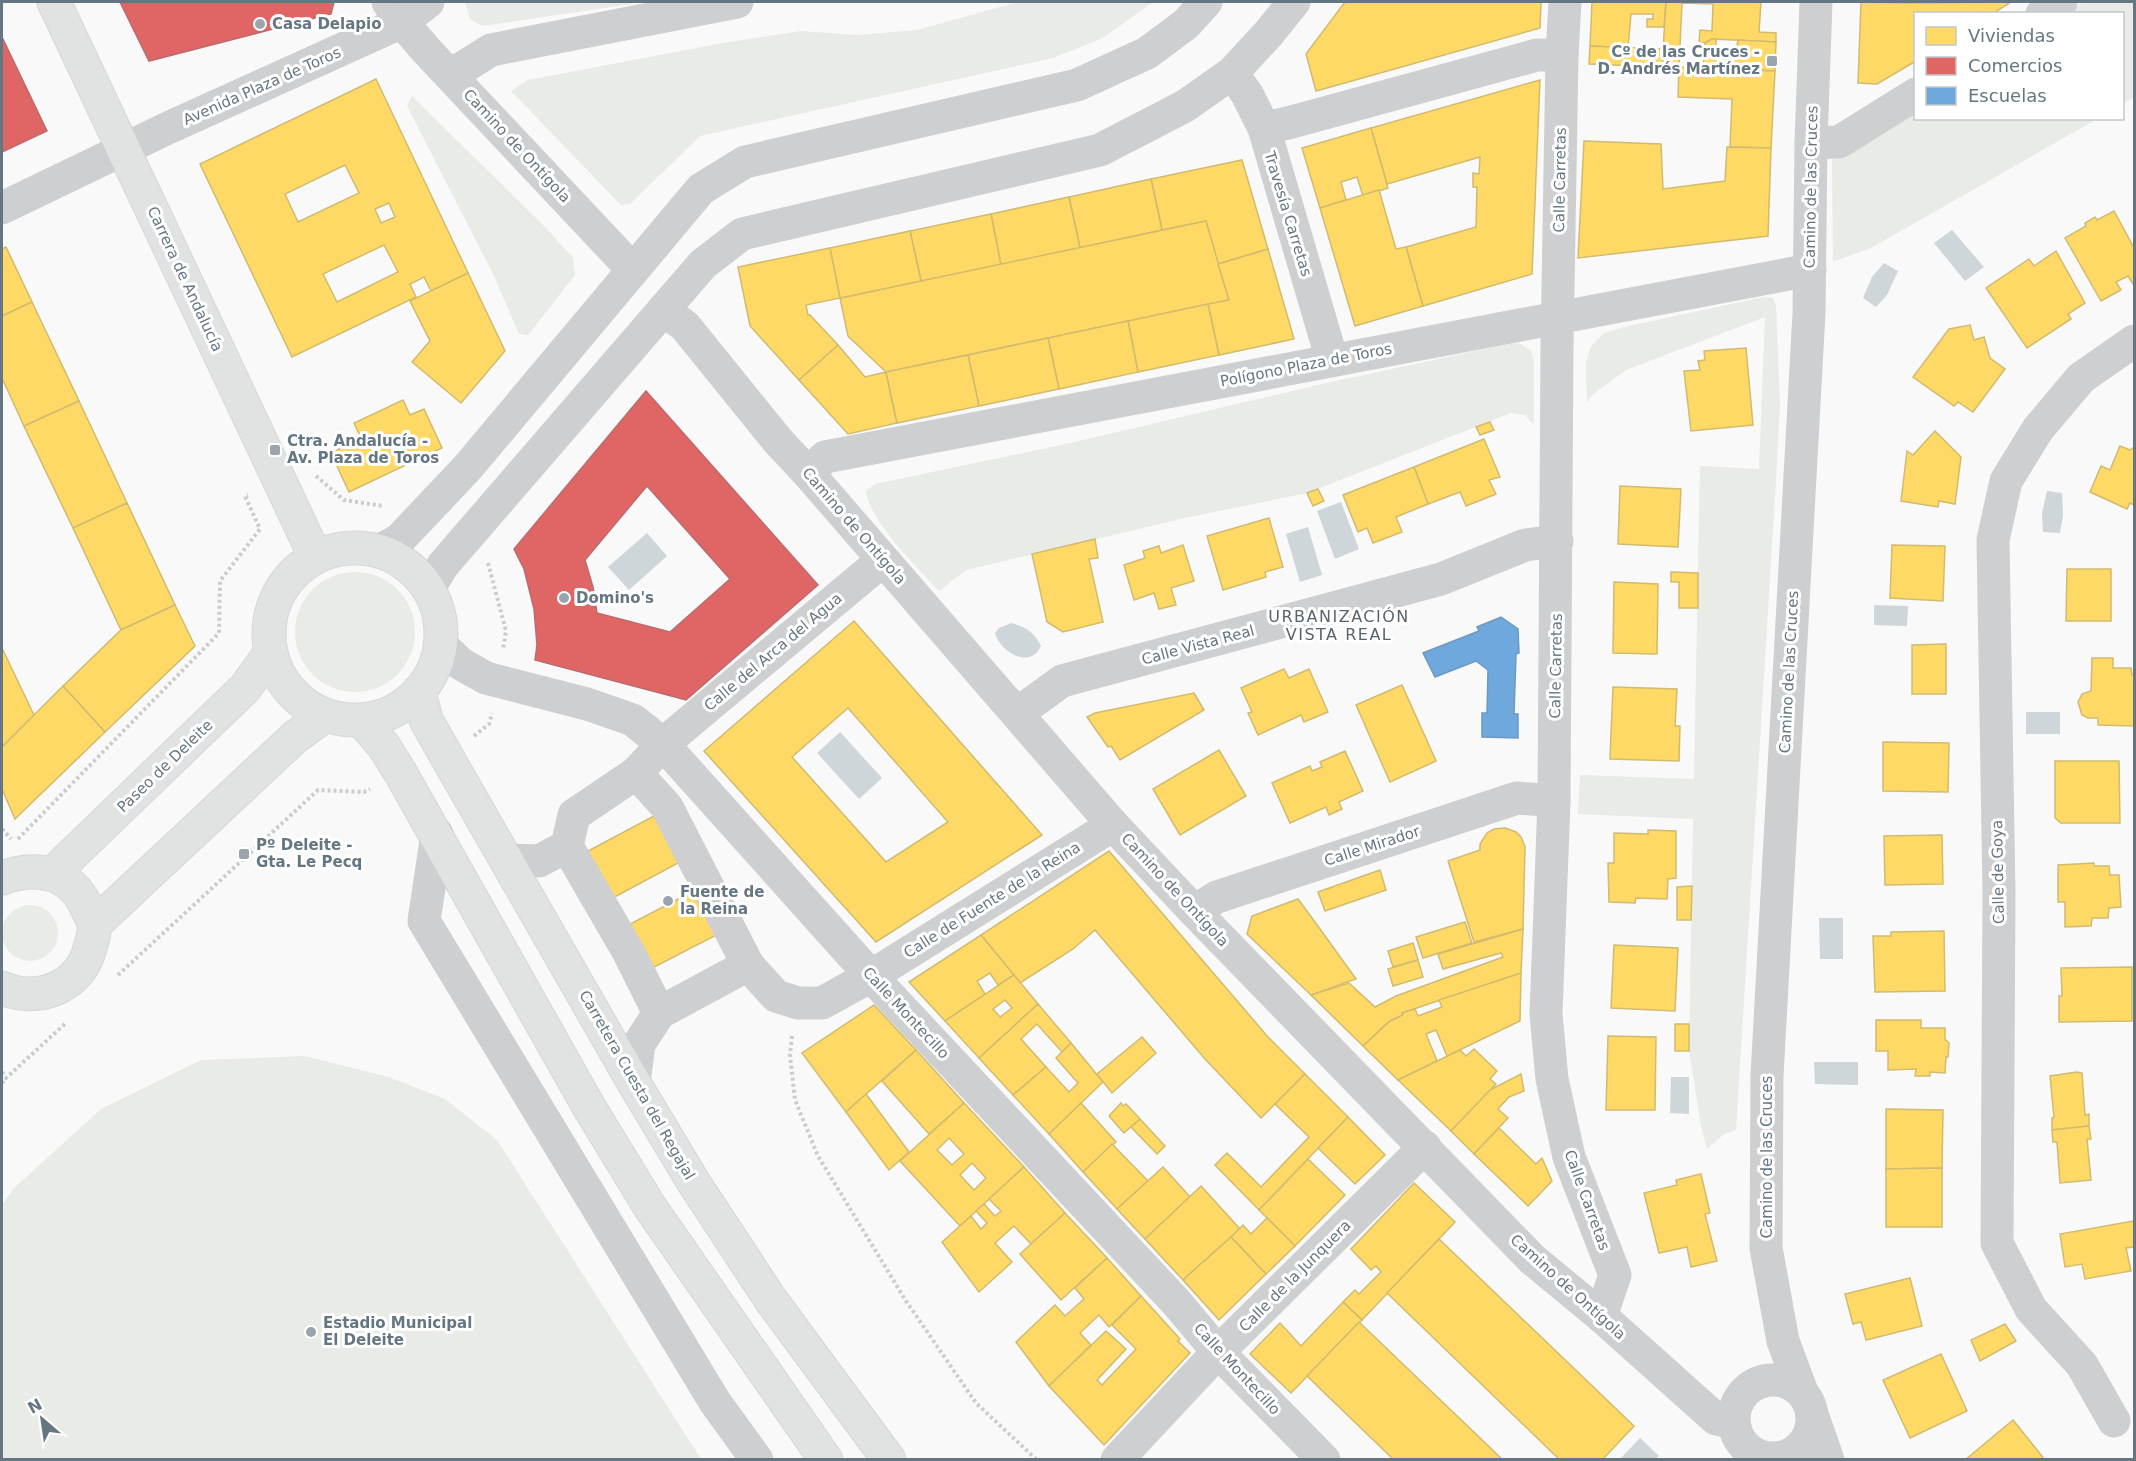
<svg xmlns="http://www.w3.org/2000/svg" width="2136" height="1461" viewBox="0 0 2136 1461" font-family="'DejaVu Sans',sans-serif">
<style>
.green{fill:#e8ebe6}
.water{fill:#ced6d9}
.homes{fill:#ffd966;stroke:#d1bb6f;stroke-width:1.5;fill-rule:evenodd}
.shops{fill:#e06666;stroke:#bb6b6f;stroke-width:1.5;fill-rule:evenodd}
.schools{fill:#6fa8dc;stroke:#6c99c1;stroke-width:1.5}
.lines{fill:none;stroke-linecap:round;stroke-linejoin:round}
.major-casing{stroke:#d5d6d7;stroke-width:35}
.path{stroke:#cbcccd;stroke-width:4;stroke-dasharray:3 3;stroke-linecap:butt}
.minor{stroke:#cecfd0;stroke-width:33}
.major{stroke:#e1e2e2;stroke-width:33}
.poi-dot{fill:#99a4ac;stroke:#fff;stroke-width:2}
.labels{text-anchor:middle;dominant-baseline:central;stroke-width:6;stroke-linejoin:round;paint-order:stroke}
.poi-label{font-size:15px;font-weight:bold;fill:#657683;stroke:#fff;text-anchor:start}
.street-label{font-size:15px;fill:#657683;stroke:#fff}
.neighbourhood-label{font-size:16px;letter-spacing:1.5px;fill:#57646e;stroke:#fff}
</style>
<rect width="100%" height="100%" fill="#f9f9f9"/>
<g class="green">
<path d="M465 2H634L632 4 482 26 470 19Z"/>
<path d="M1018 2H1153L1103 38 1053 58 700 136 630 204 621 205 511 91 528 80 723 43 801 31 857 35 917 30Z"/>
<path d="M2083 2H2134V97L2123 104 2122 14H2064Z"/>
<path d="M412 96 546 228 573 258 575 275 528 335 519 334 493 274 407 106Z"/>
<path d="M1915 107 1916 118 2097 119 1871 248 1833 262 1832 160Z"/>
<path d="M1764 297 1773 298 1776 305 1780 405 1776 480 1736 1130 1724 1134 1707 1149 1701 1126 1689 1051 1693 819 1578 814 1580 775 1694 779 1700 466 1759 469 1765 317 1626 370 1592 395 1587 403 1586 363 1591 346 1604 333 1628 326Z"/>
<path d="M1519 343 1531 351 1534 361V425L1525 415 1511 413 1307 493 1185 518 966 570 939 591C917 567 870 522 866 491L875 484 1066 444 1322 384 1503 345Z"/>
<circle cx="355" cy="632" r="60"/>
<circle cx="30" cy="933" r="28"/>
<path d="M305 1056 389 1077 445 1099 497 1140 701 1459H2V1205L14 1188 101 1109 201 1060Z"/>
</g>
<g class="water">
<path d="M1952 230 1984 267 1965 281 1934 243Z"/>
<path d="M1884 263 1898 271 1887 295 1876 307 1863 298 1872 277Z"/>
<path d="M2047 491 2062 493 2063 515 2060 533 2043 532 2042 513Z"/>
<path d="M1341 502 1359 549 1335 559 1317 511Z"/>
<path d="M1308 527 1322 575 1300 582 1286 534Z"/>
<path d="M647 533 667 556 629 590 608 567Z"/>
<path d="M1874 605 1908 606 1907 626 1874 625Z"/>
<path d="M1011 623C1026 627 1034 632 1041 646 1030 670 1000 652 995 633L999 628Z"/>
<rect x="2026" y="712" width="34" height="22"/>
<path d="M840 732 882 778 859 799 817 753Z"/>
<path d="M1819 918H1843V959H1820Z"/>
<path d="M1814 1062H1858V1085L1815 1084Z"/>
<path d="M1671 1077H1689V1114L1670 1113Z"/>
<path d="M1640 1438 1659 1456 1655 1459H1620Z"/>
</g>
<g class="homes">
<path d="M1345 2H1541L1540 28 1316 91 1306 54Z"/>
<path d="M1592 2H1666L1664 27H1647V19H1653V14H1631L1628 48 1590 46Z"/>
<path d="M1666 2H1761L1759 32 1776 33V42L1712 39 1705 43 1699 42 1700 30 1712 31 1713 4 1682 3 1679 67H1662Z"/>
<path d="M1861 2 1908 3 2011 2 1992 14H1916V61L1877 84 1858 83Z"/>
<path d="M1712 39H1716V50L1736 51 1738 40 1776 42 1775 71 1703 68 1705 43Z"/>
<path d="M1590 46 1663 49 1662 67 1589 64Z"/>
<path d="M1679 67 1775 71 1771 148 1730 147 1732 99 1678 97Z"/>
<path d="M376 79 468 273 431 291 424 277 410 284 416 297 292 357 200 164ZM345 165 359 193 298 222 285 194ZM389 203 395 217 381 223 375 209ZM384 245 398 272 337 302 323 274Z"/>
<path d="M1540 80 1532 274 1423 306 1406 247 1476 227 1477 187H1473V173L1479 174 1480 157 1387 184 1371 128Z"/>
<path d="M1371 128 1388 188 1363 196 1357 177 1341 182 1346 200 1320 208 1302 148Z"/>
<path d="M1584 141 1661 144 1663 189 1725 181 1727 147 1771 148 1768 236 1578 258Z"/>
<path d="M1242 160 1268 249 1218 264 1206 221 1162 230 1151 179Z"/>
<path d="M1151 179 1162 230 1080 248 1069 197Z"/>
<path d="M1379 190 1396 249 1406 247 1423 306 1355 326 1320 208Z"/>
<path d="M1069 197 1080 248 1001 265 991 214Z"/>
<path d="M2114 211 2134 248V283L2133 284 2128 276 2116 282 2121 290 2101 301 2065 238 2086 226 2085 223 2095 217 2097 220Z"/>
<path d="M991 214 1001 265 921 281 910 231Z"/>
<path d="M1206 221 1229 300 886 372 848 336 840 298Z"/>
<path d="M910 231 921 281 840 298 830 248Z"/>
<path d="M6 247 32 302 2 316V249Z"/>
<path d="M830 248 840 298 806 305 808 315H810L838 345 799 380 750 326 738 267Z"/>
<path d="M1268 249 1294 339 1219 355 1208 304 1229 300 1218 264Z"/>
<path d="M2056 251 2085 303 2068 314 2071 319 2027 348 1986 288 2029 259 2034 266Z"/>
<path d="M468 273 505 351 461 403 412 362 430 341 410 301Z"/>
<path d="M32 302 79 401 24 426 2 378V316Z"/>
<path d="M1208 304 1219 355 1138 372 1128 321Z"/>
<path d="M1128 321 1138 372 1059 389 1048 338Z"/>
<path d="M1970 325 1974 340 1984 337 1990 358 2005 369 1973 412 1958 402 1954 406 1913 377 1949 329Z"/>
<path d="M1048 338 1059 389 979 406 968 355Z"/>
<path d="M838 345 865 377 886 372 897 423 848 434 799 380Z"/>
<path d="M1746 348 1753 425 1691 431 1684 371 1700 370 1698 361 1705 360 1704 351Z"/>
<path d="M968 355 979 406 897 423 886 372Z"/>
<path d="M403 400 410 415 424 409 442 448 349 492 331 453 361 438 354 423Z"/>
<path d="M79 401 127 503 73 528 24 426Z"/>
<path d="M1490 422 1494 430 1480 435 1476 427Z"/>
<path d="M1935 431 1961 457 1955 504 1939 501 1938 507 1901 501 1907 451 1913 455Z"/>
<path d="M1484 439 1500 477 1489 480 1496 494 1466 506 1460 492 1428 504 1414 467Z"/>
<path d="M2120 446 2130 450 2134 447V505L2130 503 2127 509 2090 492 2101 466 2110 470Z"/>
<path d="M1414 467 1428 504 1396 517 1402 532 1373 543 1367 528 1358 532 1343 495Z"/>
<path d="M1620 486 1681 489 1678 547 1618 544Z"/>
<path d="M1318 489 1324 501 1313 506 1307 493Z"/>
<path d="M127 503 175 605 121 630 73 528Z"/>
<path d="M1269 518 1283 567 1265 572 1266 577 1223 590 1207 536Z"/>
<path d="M1095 539 1098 558 1089 559 1103 622 1063 632 1047 622 1032 554Z"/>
<path d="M1183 545 1194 581 1171 588 1176 605 1159 609 1154 593 1134 600 1124 565 1145 558 1143 551 1159 546 1161 553Z"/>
<path d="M1892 545 1945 546 1943 601 1890 598Z"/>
<path d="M2067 569H2111V621H2066Z"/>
<path d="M1671 572 1698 573V608H1679V582H1671Z"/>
<path d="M1614 582 1658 584 1657 654 1613 653Z"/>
<path d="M175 605 195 646 105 732 63 686 121 630Z"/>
<path d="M854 621 1042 835 876 942 704 751ZM848 708 948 822 886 862 792 757Z"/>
<path d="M1946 644V694H1912V645Z"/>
<path d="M2 648 34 715 2 747Z"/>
<path d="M2092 658H2113V668H2131L2132 675H2134V726L2098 725V718H2088L2082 715 2078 702 2082 694 2091 691Z"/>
<path d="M1284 669 1289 678 1309 669 1328 712 1304 722 1301 715 1258 735 1248 713 1252 712 1241 688Z"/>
<path d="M1402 685 1436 761 1390 782 1356 705Z"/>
<path d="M63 686 105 732 15 819 2 789V747Z"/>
<path d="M1613 687 1677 689 1675 726H1680L1679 761 1610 759Z"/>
<path d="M1194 693 1204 710 1120 760 1111 746 1108 747 1087 717 1095 713Z"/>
<path d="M1883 742 1949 743 1948 792 1883 791Z"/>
<path d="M1219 750 1246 796 1180 835 1153 789Z"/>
<path d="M1345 751 1363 791 1339 802 1342 809 1329 815 1326 807 1290 823 1272 783 1310 766 1312 771 1322 767 1320 762Z"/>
<path d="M2055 761H2119L2120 823H2061L2055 818Z"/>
<path d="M654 816 680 862 611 899 586 852Z"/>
<path d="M1505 828 1516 832 1521 837 1525 847 1523 929 1474 942 1448 861 1480 850V844L1487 833 1494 829Z"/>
<path d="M1648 830 1676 831V878L1668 879 1667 899 1636 898 1635 903 1609 902 1608 863H1614V833L1648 834Z"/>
<path d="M1942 835 1943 884 1885 885 1884 836Z"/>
<path d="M1109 851 1268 1037 1305 1074 1261 1118 1205 1059 1095 930 1073 949 1020 983 981 935Z"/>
<path d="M2094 863V866H2109L2110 875H2119L2121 907 2109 908 2108 918H2092L2091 926 2065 927V902H2058V865Z"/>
<path d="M1380 870 1386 890 1325 911 1318 892Z"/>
<path d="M709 883 732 927 629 980 607 936Z"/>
<path d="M1692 886 1691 920H1677V887Z"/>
<path d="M1298 899 1320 929 1356 979 1311 995 1247 934 1252 916Z"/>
<path d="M1465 922 1472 943 1423 958 1416 937Z"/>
<path d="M1523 929 1521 973 1402 1013 1403 1015 1390 1021 1363 1046 1311 995 1349 983 1375 1007 1396 996 1503 957 1501 953 1443 969 1438 954Z"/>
<path d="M1944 931 1945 991 1875 992 1873 936H1891V932Z"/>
<path d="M981 935 1014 975 998 985 990 973 977 981 985 994 945 1021 909 982Z"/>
<path d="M1413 943 1418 960 1393 967 1388 951Z"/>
<path d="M1614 945 1678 948 1675 1011 1611 1008Z"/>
<path d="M1418 960 1423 977 1393 986 1388 969Z"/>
<path d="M2132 967V1021L2059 1022V996H2062L2061 968Z"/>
<path d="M1521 973 1520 1021 1447 1056 1436 1030 1426 1034 1437 1061 1398 1080 1363 1046 1390 1021 1403 1015 1402 1013 1415 1009 1418 1016 1442 1007 1439 1000Z"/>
<path d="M1014 975 1038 1004 979 1058 945 1021ZM1005 1000 1012 1008 1000 1017 993 1009Z"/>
<path d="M1038 1004 1071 1043 1062 1052 1037 1024 1021 1039 1046 1067 1013 1095 979 1058Z"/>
<path d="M874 1005 916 1050 846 1112 802 1053Z"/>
<path d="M1876 1020H1921V1028H1945V1039L1949 1043 1948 1057H1946L1945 1073 1930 1072V1076H1915L1916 1069 1888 1070V1051H1876Z"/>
<rect x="1675" y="1024" width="14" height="27"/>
<path d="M1608 1036 1656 1037 1655 1110H1606Z"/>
<path d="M1142 1037 1156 1053 1112 1093 1097 1074Z"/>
<path d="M1071 1043 1103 1082 1049 1134 1013 1095 1046 1067 1069 1092 1078 1083 1056 1058Z"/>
<path d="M1474 1049 1497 1071 1490 1079 1496 1084 1451 1131 1398 1080 1460 1050 1466 1056Z"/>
<path d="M916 1050 964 1103 929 1134 882 1081Z"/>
<path d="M2077 1072 2082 1073 2085 1115 2089 1114V1126L2052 1130V1118L2054 1117 2050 1076Z"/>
<path d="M1305 1074 1348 1117 1259 1210 1215 1165 1227 1153 1261 1187 1309 1137 1275 1104Z"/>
<path d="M1521 1074 1524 1091 1509 1097 1498 1109 1508 1118 1474 1154 1451 1131 1490 1090Z"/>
<path d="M866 1094 909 1152 889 1170 846 1112Z"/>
<path d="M964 1103 1024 1167 960 1226 900 1161ZM949 1138 964 1154 952 1165 937 1150ZM972 1163 986 1178 974 1190 960 1175Z"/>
<path d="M1081 1103 1116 1142 1083 1172 1049 1134Z"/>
<path d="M1121 1103 1123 1106 1126 1104 1140 1119 1124 1133 1109 1116Z"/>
<path d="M1886 1109 1943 1110 1942 1168 1886 1169Z"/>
<path d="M1348 1117 1385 1155 1355 1184 1318 1148Z"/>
<path d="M1140 1119 1165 1146 1157 1154 1131 1127Z"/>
<path d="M2089 1126 2091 1139H2087L2091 1180 2060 1183 2057 1142H2053L2052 1130Z"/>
<path d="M1499 1128 1536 1164 1542 1158 1552 1181 1528 1206 1474 1154Z"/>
<path d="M1112 1144 1148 1181 1117 1209 1083 1172Z"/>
<path d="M1308 1159 1345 1195 1295 1246 1259 1210Z"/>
<path d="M1024 1167 1065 1213 1031 1244 1014 1226 995 1243 1012 1262 979 1292 942 1242 971 1216 981 1229 987 1223 976 1211 984 1204 995 1216 1001 1211 989 1199Z"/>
<path d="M1163 1167 1190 1197 1145 1239 1117 1209Z"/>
<path d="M1942 1168V1227H1886V1169Z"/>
<path d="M1701 1174 1710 1213 1705 1214 1717 1261 1691 1267 1687 1247 1659 1253 1644 1193 1677 1185 1676 1180Z"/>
<path d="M1414 1183 1455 1222 1362 1320 1343 1302 1355 1290 1359 1294 1381 1272 1376 1266 1371 1270 1351 1249Z"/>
<path d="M1201 1186 1240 1229 1183 1280 1145 1239Z"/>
<path d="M1065 1213 1107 1258 1061 1300 1020 1254Z"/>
<path d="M1267 1218 1295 1246 1266 1274 1231 1237 1243 1225 1251 1234Z"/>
<path d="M2133 1221 2134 1226V1247L2126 1248 2131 1271 2085 1279 2082 1264 2065 1267 2060 1234Z"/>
<path d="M1231 1237 1266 1274 1219 1320 1183 1280Z"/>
<path d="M1439 1239 1634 1426 1602 1460H1560L1387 1293Z"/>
<path d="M1107 1258 1141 1296 1109 1327 1099 1315 1080 1333 1091 1345 1049 1386 1016 1342 1055 1305 1065 1316 1084 1299 1075 1288Z"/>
<path d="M1910 1278 1922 1326 1866 1340 1861 1322 1853 1324 1845 1294Z"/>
<path d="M1141 1296 1180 1339 1178 1341 1190 1353 1104 1445 1049 1386 1106 1331 1126 1349 1097 1380 1102 1385 1136 1349 1112 1325Z"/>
<path d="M1343 1302 1362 1320 1291 1393 1250 1354 1280 1323 1301 1346Z"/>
<path d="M1359 1322 1503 1460H1394L1307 1376Z"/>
<path d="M2005 1324 2016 1341 1980 1361 1971 1340Z"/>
<path d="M1941 1354 1967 1411 1910 1438 1883 1380Z"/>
<path d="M2013 1420 2045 1460H1965Z"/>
</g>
<g class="shops">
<path d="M120 2H334L331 14 149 61Z"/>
<path d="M2 37 47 131 2 152Z"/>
<path d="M646 391 818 585 686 700 535 660 537 645 534 609 524 569 514 549ZM647 486 730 579 670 632 597 613 593 587 585 560Z"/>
</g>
<path class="schools" d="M1501 617 1518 629 1519 653 1516 654 1514 714H1518V738L1482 737V713H1487L1488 670 1476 661 1435 677 1423 653 1479 631 1477 627Z"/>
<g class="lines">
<g class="major-casing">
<g id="major">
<path d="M54 2 315 556"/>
<circle cx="355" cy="634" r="86"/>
<path d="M419 691 426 720 447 757 634 1083 694 1183 771 1300 889 1460"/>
<path d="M362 721 383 745 400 772 589 1107 650 1207 826 1460"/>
<path d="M52 874 245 688 271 652"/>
<path d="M2 878C37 865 71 872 87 908 89 913 94 920 94 925 95 933 92 941 90 948 80 988 37 1003 2 988"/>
<path d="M94 925 295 737 324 716"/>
</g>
</g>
<g class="path">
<path d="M316 476 344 500 383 506"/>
<path d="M488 563 506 631 503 649"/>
<path d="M474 736 489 724 492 713"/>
<path d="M2 829 11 839"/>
<path d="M18 839 219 633 220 581 260 529 245 496 248 495"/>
<path d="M118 975 318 790 364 792 370 789"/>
<path d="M792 1036 790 1055 795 1100 818 1156 906 1301 976 1403 1037 1460"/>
<path d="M2 1072 6 1078 66 1023"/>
<path d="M2 1083 6 1078"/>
</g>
<g class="minor">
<path d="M388 2 402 22 426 50 633 270"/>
<path d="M1565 2 1562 55 1557 347 1554 801 1546 1014 1552 1079 1569 1157 1615 1275 1601 1316"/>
<path d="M2042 14 2061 2"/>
<path d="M1232 73 1247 94 1264 128 1332 360"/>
<path d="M451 75 491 50 737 2"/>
<path d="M1264 128 1288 123 1537 55H1562"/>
<path d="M1811 143 1839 142 1916 94"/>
<path d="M2 208 168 128 402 22 428 2"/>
<path d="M663 310 685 326 778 441 808 473 1113 825 1194 911 1532 1259 1601 1316 1716 1419 1734 1423"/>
<path d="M808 473 825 457 1810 270"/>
<path d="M381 550 399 540 468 467 701 189 745 162 1077 85 1147 53 1186 24 1206 2"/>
<path d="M429 588 443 565 703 264 742 234 1100 150 1185 106 1232 73 1269 33 1294 2"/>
<path d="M440 644 461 664 486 678 587 704 633 720 663 744 871 976 1176 1302 1218 1352 1324 1460"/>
<path d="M1018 713 1062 681 1441 579 1525 545 1557 541"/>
<path d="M636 773 667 807 748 965 776 996 798 1003H822L871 976 1113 825"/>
<path d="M437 834 424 921 715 1402 757 1460"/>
<path d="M567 846 629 953 659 1013 748 965"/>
<path d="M508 860 539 861 567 846 574 815 636 773 663 744 883 560"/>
<path d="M1194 911 1217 897 1517 798 1554 801"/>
<path d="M634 1083 639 1044 659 1013"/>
<circle cx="1773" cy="1419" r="39"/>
<path d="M1802 1392 1783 1341 1766 1248 1767 1076 1809 313 1811 143 1816 2"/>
<path d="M1813 1417 1828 1460"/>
<path d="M2114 1421 2082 1365 2031 1309 1997 1243 1999 893 1993 540 2006 481 2038 429 2081 378 2134 341"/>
<path d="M1117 1460 1218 1352 1425 1147"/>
</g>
<use href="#major" class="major"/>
</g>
<g class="poi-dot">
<circle cx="260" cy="24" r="6"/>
<rect x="1766" y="55" width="12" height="12" rx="3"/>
<rect x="269" y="444" width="12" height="12" rx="3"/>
<circle cx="564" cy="598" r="6"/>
<rect x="238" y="848" width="12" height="12" rx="3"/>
<circle cx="668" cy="901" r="6"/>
<circle cx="311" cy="1332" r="6"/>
</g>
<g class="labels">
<g class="poi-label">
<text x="272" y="24">Casa Delapio</text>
<text x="1760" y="52" text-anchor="end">Cº de las Cruces -<tspan x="1760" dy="17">D. Andrés Martínez</tspan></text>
<text x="287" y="441">Ctra. Andalucía -<tspan x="287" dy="17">Av. Plaza de Toros</tspan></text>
<text x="576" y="598">Domino's</text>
<text x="256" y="845">Pº Deleite -<tspan x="256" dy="17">Gta. Le Pecq</tspan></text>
<text x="680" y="892">Fuente de<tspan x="680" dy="17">la Reina</tspan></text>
<text x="323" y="1323">Estadio Municipal<tspan x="323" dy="17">El Deleite</tspan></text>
</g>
<g class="street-label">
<text transform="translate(262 86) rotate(-24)">Avenida Plaza de Toros</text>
<text transform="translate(517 146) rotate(47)">Camino de Ontígola</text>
<text transform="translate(1560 180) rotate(-89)">Calle Carretas</text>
<text transform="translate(1811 187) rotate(-89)">Camino de las Cruces</text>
<text transform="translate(1288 214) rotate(73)">Travesía Carretas</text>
<text transform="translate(185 279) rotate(65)">Carrera de Andalucía</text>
<text transform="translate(1306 365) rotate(-11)">Polígono Plaza de Toros</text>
<text transform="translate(854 526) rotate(49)">Camino de Ontígola</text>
<text transform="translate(1198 645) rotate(-15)">Calle Vista Real</text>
<text transform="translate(773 652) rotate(-40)">Calle del Arca del Agua</text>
<text transform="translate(1556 666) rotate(-89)">Calle Carretas</text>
<text transform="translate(1789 672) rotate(-87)">Camino de las Cruces</text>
<text transform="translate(165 766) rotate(-44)">Paseo de Deleite</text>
<text transform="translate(1372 846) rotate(-18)">Calle Mirador</text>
<text transform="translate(1998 872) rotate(-91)">Calle de Goya</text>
<text transform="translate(1175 890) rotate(47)">Camino de Ontígola</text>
<text transform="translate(992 900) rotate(-32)">Calle de Fuente de la Reina</text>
<text transform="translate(906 1013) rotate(47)">Calle Montecillo</text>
<text transform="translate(637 1085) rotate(60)">Carretera Cuesta del Regajal</text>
<text transform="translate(1767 1157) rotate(-90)">Camino de las Cruces</text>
<text transform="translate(1587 1200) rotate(70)">Calle Carretas</text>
<text transform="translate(1295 1276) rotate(-45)">Calle de la Junquera</text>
<text transform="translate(1568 1287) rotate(42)">Camino de Ontígola</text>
<text transform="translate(1237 1369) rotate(47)">Calle Montecillo</text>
</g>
<g class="neighbourhood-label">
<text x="1339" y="616">URBANIZACIÓN<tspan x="1339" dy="18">VISTA REAL</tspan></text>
</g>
</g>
<rect width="2136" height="1461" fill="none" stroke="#657683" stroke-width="6"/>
<rect x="1914" y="12" width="210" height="108" fill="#ffffff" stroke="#c1c8cd" stroke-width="1.5"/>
<rect x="1926" y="27" width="30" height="18" fill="#ffd966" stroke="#c1c8cd" stroke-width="1.5"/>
<text x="1968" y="42" font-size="18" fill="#657683">Viviendas</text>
<rect x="1926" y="57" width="30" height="18" fill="#e06666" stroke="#c1c8cd" stroke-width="1.5"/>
<text x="1968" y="72" font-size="18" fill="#657683">Comercios</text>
<rect x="1926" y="87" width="30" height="18" fill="#6fa8dc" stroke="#c1c8cd" stroke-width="1.5"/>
<text x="1968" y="102" font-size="18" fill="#657683">Escuelas</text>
<g transform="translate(42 1419) rotate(331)" stroke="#ffffff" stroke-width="4.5" paint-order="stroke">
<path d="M0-4.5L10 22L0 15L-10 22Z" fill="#657683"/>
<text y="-9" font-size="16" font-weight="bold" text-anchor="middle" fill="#657683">N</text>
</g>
</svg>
